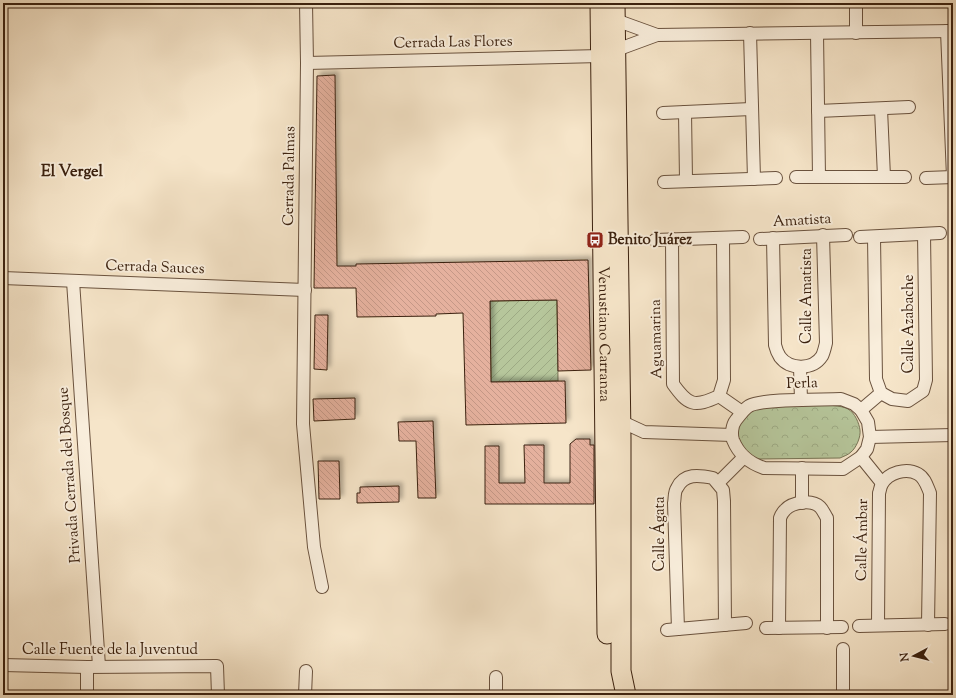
<svg xmlns="http://www.w3.org/2000/svg" width="956" height="698" viewBox="0 0 956 698" font-family="'Sorts Mill Goudy',serif">
<style>
.forest{fill:url(#forest-crowns);stroke:#787455}
.garden{fill:url(#garden-furrows);stroke:#787455}
.building{fill:url(#building-back-hatch);stroke:#3b210f;filter:url(#shadow)}
.lines{fill:none;stroke-linecap:round;stroke-linejoin:round}
.street-casing{stroke:#6a523e;stroke-width:14}
.primary-casing{stroke:#3b210f;stroke-width:21}
.street{stroke:#f9eedc;stroke-width:12}
.primary{stroke:#f6e5c9;stroke-width:19}
.labels{text-anchor:middle;dominant-baseline:central;stroke-width:4;stroke-linejoin:round;paint-order:stroke}
.street-label{font-size:15px;fill:#3b210f;stroke:#f9eedc}
.poi-label{font-size:15px;font-weight:bold;fill:#3b210f;stroke:#f9eedc;text-anchor:start}
.neighbourhood-label{font-size:16px;font-weight:bold;fill:#3b210f;stroke:#f9eedc}
</style>
<defs>
<pattern id="forest-crowns" width="20" height="18" patternUnits="userSpaceOnUse"><rect width="20" height="18" fill="#b6c69b"/><path d="M2 6a3 3 0 1 1 6 0M12 15a3 3 0 1 1 6 0" fill="none" stroke="#9daa84"/></pattern>
<pattern id="garden-furrows" width="10" height="10" patternUnits="userSpaceOnUse"><rect width="10" height="10" fill="#b6c69b"/><path d="M-1 1l2-2M0 10L10 0M9 11l2-2" fill="none" stroke="#9daa84"/></pattern>
<pattern id="building-back-hatch" width="6" height="6" patternUnits="userSpaceOnUse"><rect width="6" height="6" fill="#e5b19e"/><path d="M-1 5l2 2M0 0l6 6M5-1l2 2" fill="none" stroke="#c59887"/></pattern>
<filter id="shadow"><feDropShadow dx="3.5" dy="-3.5" stdDeviation="2" flood-color="#0004"/></filter>
</defs>
<rect width="100%" height="100%" fill="#f6e5c9"/>
<filter id="stains"><feTurbulence type="fractalNoise" baseFrequency=".005" numOctaves="4"/><feColorMatrix values="0 0 0 0 .2 0 0 0 0 .09 0 0 0 0 .02 0 0 0 .5 -.17"/></filter>
<radialGradient id="worn" r=".72"><stop offset=".6" stop-color="#630" stop-opacity="0"/><stop offset="1" stop-color="#630" stop-opacity=".3"/></radialGradient>
<path class="forest" d="M762 405C778 405 837 402 848 409 855 413 859 423 860 430 861 437 856 448 851 452 848 455 844 456 840 458L758 459 749 455 743 446 738 437 737 430 747 412Z"/>
<path class="garden" d="M557 300 558 381 491 382 490 301Z"/>
<g class="building">
<path d="M335 75 337 266H356V264L588 260 591 370 558 371 557 300 490 301 491 382 565 381 566 423 466 425 463 313 436 314V316L357 317 356 288H314L317 76Z"/>
<path d="M315 315H328L327 370 314 369Z"/>
<path d="M355 398V419L314 421 313 399Z"/>
<path d="M433 421 436 498H418L416 441H399L398 422Z"/>
<path d="M576 439H590V445H594V504H485V446H499V483H525L524 445H544V483H570V444Z"/>
<path d="M318 461H339L340 499H319Z"/>
<path d="M399 486V502L357 503V493H360V487Z"/>
</g>
<g class="lines">
<g class="street-casing">
<g id="street">
<path d="M306 3 307 63 303 424 314 547 322 587"/>
<path d="M856 3V33"/>
<path d="M610 18 657 35"/>
<path d="M947 31 953 177"/>
<path d="M750 33 754 179"/>
<path d="M817 33 819 177"/>
<path d="M307 63 600 56 657 35 953 31"/>
<path d="M881 109 884 177"/>
<path d="M818 111 909 107"/>
<path d="M685 112 686 180"/>
<path d="M663 113 751 109"/>
<path d="M796 177H905"/>
<path d="M926 178 953 177"/>
<path d="M664 182 776 178"/>
<path d="M860 237 940 233"/>
<path d="M874 237 876 379 881 393 892 399 908 401 923 391 926 380 924 234"/>
<path d="M773 238 775 345C776 349 778 354 780 357 790 370 813 370 822 356 824 352 825 347 826 343L823 235"/>
<path d="M672 239 673 384C688 405 694 408 719 396L724 380 723 238"/>
<path d="M760 239 846 235"/>
<path d="M655 240 743 237"/>
<path d="M3 278 305 290"/>
<path d="M73 281 99 666"/>
<path d="M800 367 801 400"/>
<path d="M719 396 742 412"/>
<path d="M841 399 854 404 861 410 868 422 870 437 867 449 861 457 843 469 764 468C749 463 739 455 733 440 731 434 732 425 736 420 740 415 744 409 749 406 764 398 822 400 841 399Z"/>
<path d="M861 410 881 393"/>
<path d="M616 419 644 432 732 435"/>
<path d="M870 437 953 435"/>
<path d="M861 457 882 483"/>
<path d="M802 468V503"/>
<path d="M718 483 744 457"/>
<path d="M878 625 879 493C880 491 880 487 882 484 888 473 906 467 918 474 925 478 927 486 930 493L928 625"/>
<path d="M859 626 945 624"/>
<path d="M766 628 842 627"/>
<path d="M779 628 780 518C781 515 783 512 785 510 792 502 812 499 820 507 823 510 825 515 827 518V628"/>
<path d="M678 629 674 503C675 499 674 492 677 488 684 473 699 475 713 478L723 490 724 501 725 625"/>
<path d="M667 630 746 623"/>
<path d="M843 649V695"/>
<path d="M3 665 87 667 217 666 218 695"/>
<path d="M496 677V695"/>
<path d="M87 695V667"/>
<path d="M305 695 306 671"/>
</g>
</g>
<g class="primary-casing">
<g id="primary">
<path id="s1" d="M600 3 607 634"/>
<path d="M615 3 621 438V671L626 695"/>
</g>
</g>
<use href="#street" class="street"/>
<use href="#primary" class="primary"/>
</g>
<defs>
<g id="bus-square" transform="scale(0.9)"><rect x="-9" y="-9" width="18" height="18" rx="4" fill="#8f2418" stroke="#f9eedc"/><path d="M-5-6H5V4H4V6H2V4H-2V6H-4V4H-5ZM-3.5-4V0h7V-4ZM-3.5 1.2v1.5H-2V1.2ZM2 1.2v1.5H3.5V1.2Z" fill="#fff"/></g>
</defs>
<g fill-rule="evenodd">
<use href="#bus-square" x="595" y="240"/>
</g>
<g class="labels">
<g class="street-label">
<text transform="translate(453 43) rotate(-1)">Cerrada Las Flores</text>
<text transform="translate(290 176) rotate(-89)">Cerrada Palmas</text>
<text transform="translate(802 221) rotate(-3)">Amatista</text>
<text transform="translate(155 268) rotate(2)">Cerrada Sauces</text>
<text transform="translate(807 296) rotate(-90)">Calle Amatista</text>
<text transform="translate(909 324) rotate(-90)">Calle Azabache</text>
<text stroke="none"><textPath href="#s1" startOffset="331">Venustiano Carranza</textPath></text>
<text transform="translate(657 339) rotate(-91)">Aguamarina</text>
<text transform="translate(802 384) rotate(-2)">Perla</text>
<text transform="translate(70 475) rotate(-94)">Privada Cerrada del Bosque</text>
<text transform="translate(660 534) rotate(-90)">Calle Ágata</text>
<text transform="translate(863 540) rotate(-89)">Calle Ámbar</text>
<text x="110" y="650">Calle Fuente de la Juventud</text>
</g>
<g class="poi-label">
<text x="608" y="240">Benito Juárez</text>
</g>
<g class="neighbourhood-label">
<text x="72" y="172">El Vergel</text>
</g>
</g>
<rect width="956" height="698" fill="none" stroke="#f6e5c9" stroke-width="16"/>
<rect x="4" y="4" width="948" height="690" fill="none" stroke="#3b210f" stroke-width="2"/>
<rect x="8" y="8" width="940" height="682" fill="none" stroke="#3b210f"/>
<g transform="translate(914 656) rotate(263)" stroke="#f9eedc" stroke-width="3" paint-order="stroke">
<path d="M0-3L7 15L0 10L-7 15Z" fill="#3b210f"/>
<text y="-6" font-size="11" font-weight="bold" text-anchor="middle" fill="#3b210f">N</text>
</g>
<rect width="100%" height="100%" filter="url(#stains)"/>
<rect width="100%" height="100%" fill="url(#worn)"/>
</svg>
